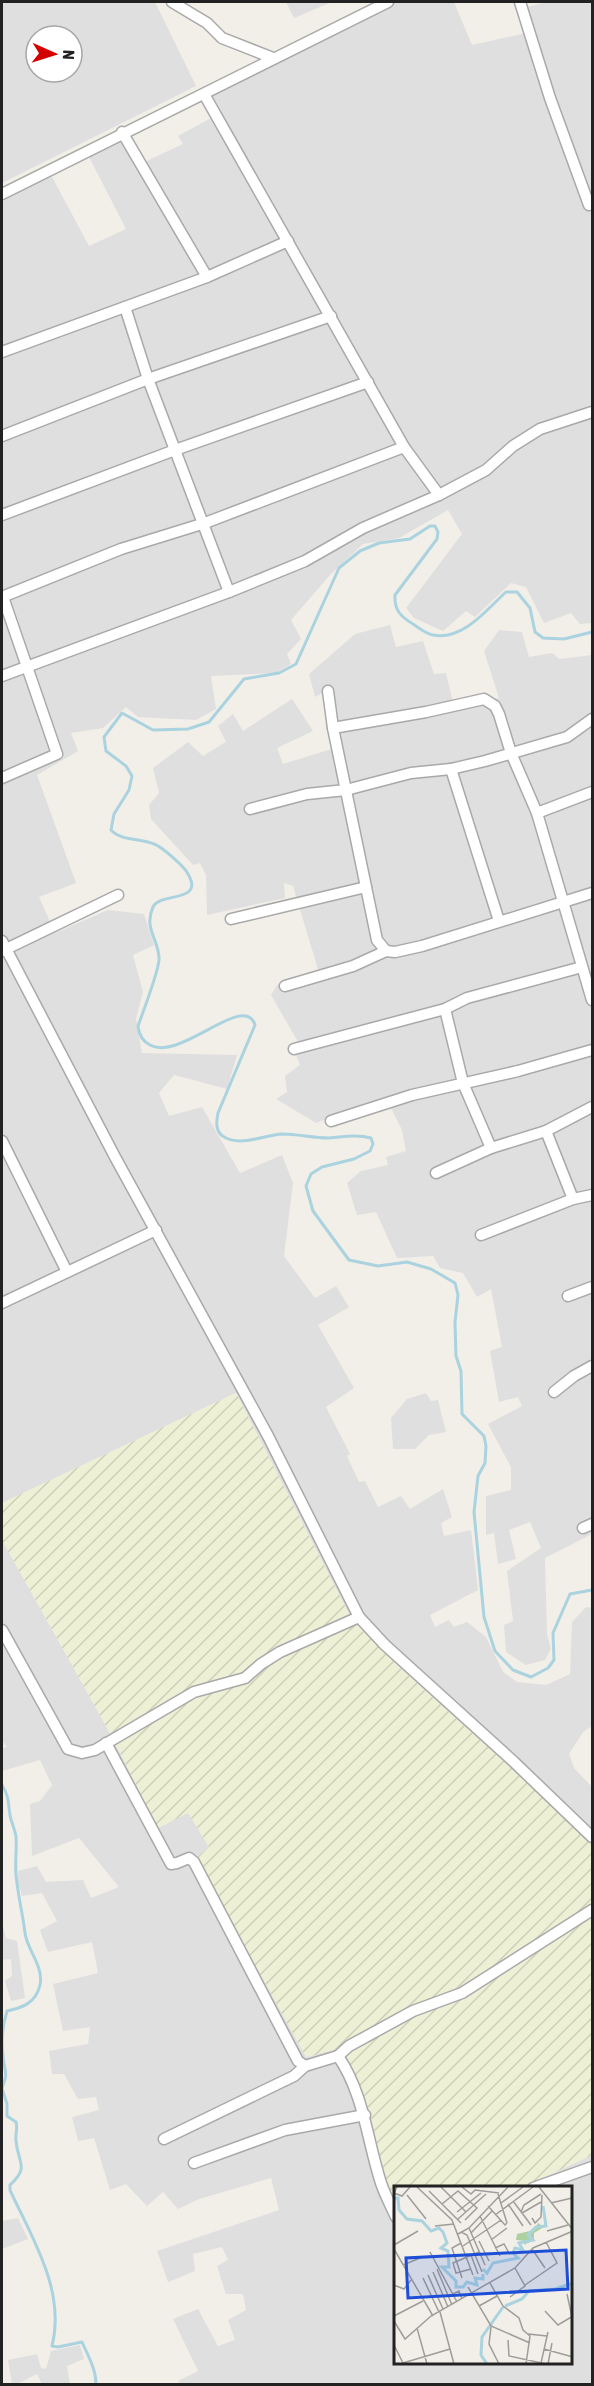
<svg xmlns="http://www.w3.org/2000/svg" width="594" height="2386" viewBox="0 0 594 2386" font-family="'Asap Condensed',sans-serif">
<style>
.residential{fill:#e0dfdf;fill-rule:evenodd}
.farmland{fill:url(#farmland-furrows)}
.lines{fill:none;stroke-linecap:round;stroke-linejoin:round}
.stream{stroke:#aad3df;stroke-width:3}
.minor-casing{stroke:#a9a9a9;stroke-width:13}
.minor{stroke:#fff;stroke-width:10}
.inset-river{fill:none;stroke:#aad3df;stroke-width:3}
.inset-road{fill:none;stroke:#9f9d99;stroke-width:1.5}
.view{fill:#1d4ed8;fill-opacity:0.15;stroke:#1d4ed8;stroke-width:3}
.inset-edge{fill:none;stroke:#222;stroke-width:3}
</style>
<defs>
<pattern id="farmland-furrows" width="10" height="10" patternUnits="userSpaceOnUse" patternTransform="scale(1.5)"><rect width="10" height="10" fill="#eef0d5"/><path d="M-1 1l2-2M0 10L10 0M9 11l2-2" fill="none" stroke="#ccceb7"/></pattern>
</defs>
<rect width="100%" height="100%" fill="#f2efe9"/>
<g class="residential">
<path d="M2 2H155L196 86 2 183ZM36 36H72V72H36Z"/>
<path d="M286 2H332L294 18Z"/>
<path d="M392 2H454L472 45 535 31 528 7 546 2H592V623L580 624 571 613 544 623 526 587 511 583 475 617 466 611 443 631 414 618 406 608 462 534 448 510 399 538 363 544 330 575 291 620 301 639 287 654 291 664 275 673 211 676 216 709 196 720 138 717 126 707 103 728 71 733 78 751 37 775 76 883 39 897 55 933 108 910 144 914 154 945 133 955 143 992 136 1019 142 1053 237 1055 227 1089 174 1075 159 1093 169 1116 202 1107 240 1173 282 1155 293 1183 284 1256 315 1298 336 1286 349 1307 318 1325 354 1388 326 1407 350 1454 347 1456 359 1482 365 1481 378 1507 401 1496 410 1509 443 1489 452 1517 441 1523 444 1536 471 1530 478 1590 430 1615 435 1627 449 1620 454 1627 467 1622 486 1637 503 1672 517 1682 546 1685 570 1674 572 1622 586 1607 592 1608V1726L583 1732 569 1754 574 1768 592 1787 591 1841 400 1668 352 1620 236 1393 2 1503V199L51 175 89 246 126 229 87 153 118 137 136 166 183 144 178 136 222 112 211 93Z"/>
<path d="M390 625 396 647 423 641 434 674 446 673 455 711 499 698 484 651 499 630 522 632 529 657 552 653 559 659 592 655V1534L545 1558 547 1634 551 1649 545 1660 526 1665 506 1652 504 1625 513 1621 507 1571 541 1548 530 1522 509 1530 516 1559 498 1564 494 1533 486 1535V1496L511 1490V1467L488 1424 522 1406 518 1397 499 1402 490 1351 502 1347 491 1289 477 1297 463 1273 440 1268 433 1256 397 1258 376 1212 357 1215 347 1183 361 1171 388 1165 386 1157 406 1151 402 1130 390 1106 352 1109 316 1123 276 1099 287 1092 285 1076 300 1065 294 1050 301 1047 271 995 277 985 319 973 293 886 284 883 285 898 207 915 206 875 200 863 193 865 151 819 149 805 159 793 153 768 188 742 203 756 226 742 218 726 233 714 243 731 292 699 313 731 277 748 283 764 338 747 328 690 315 697 309 674 355 634Z"/>
<path d="M426 1393 431 1401 438 1400 446 1432 429 1435 415 1449H393L391 1418 407 1399Z"/>
<path d="M2 1540 110 1733 158 1828 188 1812 209 1847 196 1858 342 2048 370 2112 385 2179 396 2207V2364H572V2188H521L592 2155V2384H180L178 2381 198 2371 173 2319 198 2309 218 2346 235 2340 228 2320 246 2310 243 2294H226L217 2266 228 2260 222 2247 193 2254 195 2271 168 2282 157 2251 279 2210 271 2178 199 2199 178 2209 163 2192 147 2206 126 2184 110 2190 94 2138 78 2141 72 2117 99 2110 96 2097 78 2099 64 2074H52L49 2051 88 2044 90 2027 63 2031 53 1984 98 1973 92 1942 48 1952 40 1930 57 1921 42 1893 22 1896 18 1883V1871L37 1866 46 1882 83 1880 91 1898 119 1887 79 1838 32 1856 30 1804 40 1801 52 1785 40 1760 2 1771V1748L7 1747 2 1741Z"/>
<path d="M2 1922 6 1938 17 1941 25 1998 11 2001 5 1981 12 1976 11 1959 2 1960Z"/>
<path d="M18 2218 28 2239 2 2249V2221Z"/>
<path d="M80 2345 84 2359 67 2366 70 2384H42L37 2374 17 2384H12L8 2360 37 2354 41 2368 46 2369 51 2351Z"/>
</g>
<path class="farmland" d="M236 1393 352 1620 400 1668 592 1841V2155L521 2188H396V2207L385 2179 370 2112 342 2048 306 2057 196 1858 209 1847 188 1813 158 1828 110 1733 2 1540V1503Z"/>
<g class="lines">
<g class="stream">
<path d="M592 632 564 639 543 638 535 632 530 608 517 592H506C487 609 463 641 433 635 426 634 419 628 413 624 401 617 394 610 395 595L437 539 438 532 435 526H430L410 539 379 543 360 551 339 568 296 664 279 673 244 679 209 722 188 729 153 730 122 713 104 737 106 751 126 766 132 776 129 790 114 814 111 830C121 841 140 838 154 844 161 846 185 867 188 874 205 903 160 892 153 907 143 929 160 941 159 960 158 973 143 1012 138 1026 139 1035 142 1041 150 1045 180 1062 245 991 255 1025L218 1113C216 1123 215 1133 226 1138 242 1146 265 1135 282 1134 298 1134 313 1138 329 1138 344 1137 356 1134 371 1138L373 1144 370 1151 354 1159 322 1167 311 1174 306 1186 313 1211 349 1260 378 1266 407 1262 431 1269 455 1283 458 1295 455 1322 456 1356 461 1371 462 1414 484 1436 486 1446 485 1463 478 1476 474 1512 484 1617 495 1651 513 1670 531 1677 548 1668 554 1660 553 1633 570 1594 592 1590"/>
<path d="M2 1785C9 1796 8 1802 10 1815 11 1822 15 1829 16 1837 17 1852 14 1868 17 1883 19 1900 23 1916 25 1933 27 1950 44 1966 40 1985 36 2003 22 2008 7 2011 3 2024 1 2041 3 2055 4 2072 9 2071 2 2088L7 2104V2116L16 2122C18 2129 15 2134 16 2141 18 2164 30 2166 10 2185V2190C32 2238 66 2291 52 2346L58 2347 82 2342C88 2356 96 2369 96 2384"/>
</g>
<g class="minor-casing">
<g id="minor">
<path d="M172 2 207 23 222 38 273 58"/>
<path d="M520 2 550 98 589 205"/>
<path d="M204 94 404 447 439 495"/>
<path d="M122 132 207 277"/>
<path d="M2 194 388 2"/>
<path d="M125 307 148 379 229 592"/>
<path d="M2 352 207 277 288 241"/>
<path d="M2 436 148 379 331 316"/>
<path d="M2 515 175 450 368 382"/>
<path d="M2 597 121 549 205 523 404 447"/>
<path d="M2 676 229 592 305 561 363 528 439 495 486 470 513 446 540 429 592 412"/>
<path d="M328 691 333 728"/>
<path d="M451 769 499 921"/>
<path d="M2 778 57 754 3 597"/>
<path d="M250 809 307 794 346 790 411 773 451 769 485 761 567 737 592 719"/>
<path d="M537 813 592 792"/>
<path d="M231 919 366 887"/>
<path d="M2 941 115 1157 268 1436 359 1617 385 1645 514 1762 592 1837"/>
<path d="M2 951 118 895"/>
<path d="M386 951 377 940 333 728 426 712 484 699 495 706 499 714 511 753 537 813 592 1000"/>
<path d="M285 986 353 966 386 951 395 952 422 946 592 893"/>
<path d="M445 1009 463 1083 491 1148"/>
<path d="M294 1049 445 1009 467 998 582 967"/>
<path d="M331 1121 412 1095 518 1071 592 1050"/>
<path d="M546 1131 573 1199"/>
<path d="M2 1141 67 1272"/>
<path d="M436 1173 491 1148 546 1131 592 1107"/>
<path d="M481 1235 573 1199 592 1195"/>
<path d="M568 1296 592 1287"/>
<path d="M2 1303 156 1230"/>
<path d="M554 1392 574 1376 592 1366"/>
<path d="M583 1528 592 1524"/>
<path d="M2 1630 68 1749 82 1753 95 1750 194 1692 245 1678 261 1664 280 1652 359 1617"/>
<path d="M106 1743 171 1864 177 1863 189 1858 194 1862 298 2061 305 2066 338 2056C364 2094 367 2140 381 2183 385 2195 391 2206 396 2217"/>
<path d="M338 2056 349 2046 413 2011 462 1993 592 1910"/>
<path d="M164 2139 294 2076 305 2066"/>
<path d="M194 2163 285 2130 365 2115"/>
<path d="M533 2188 592 2167"/>
</g>
</g>
<use href="#minor" class="minor"/>
</g>
<g transform="translate(394 2186)">
<rect width="178" height="178" fill="#f2efe9"/>
<path d="M144 37 150 41 140 47V54L130 59 131 55 122 54 123 48 140 44Z" fill="#add19e"/>
<path class="inset-river" d="M0 12H4L5 24 13 33 28 35 37 45 45 42 49 46 53 57 47 62 54 65 55 81H48L62 95V101H69L73 96 83 99 81 92 89 93V88M89 83 93 87 99 77 124 72 119 67 121 62 129 64 125 57 139 54 134 49 142 41 152 40 149 20M111 120 128 113 135 105 161 103 179 97M93 178 87 169 88 151 109 121"/>
<path class="inset-road" d="M3 1 0 7 8 10 16 1M23 1 58 34 79 89M47 1 72 26M68 1 77 8 81 4 105 7M145 1 179 44M35 5 67 37M104 8 113 37M13 9 32 33M119 15 137 39M107 17 129 1M157 17 178 12M48 18 64 5 83 22 71 34M114 18 129 40M94 20 111 39 113 37M63 26 87 7M127 26 130 19 147 8M128 27 147 16M101 29 139 1M86 30 106 70M138 32 141 37 147 31 148 9M64 33 92 8M41 40 60 38M75 42 91 79M153 45 174 39M67 46 73 49 88 86M77 47 98 25M64 48 75 42 114 1M97 54 113 42M85 55 95 75M67 57 58 62 68 92M0 59 24 45M69 60 107 34M101 62 110 58 115 67M0 63 39 130M138 63 151 82M36 66 63 116M77 69 84 88M9 79 26 72M43 83 58 119M77 83 62 87 59 77 85 66M39 86 54 121M34 89 49 123M29 92 45 126M96 97 109 120 125 132 129 144 136 150 132 178M0 99 10 103 17 94M131 99 163 77 152 56M74 101 97 140 136 157M173 108 178 131M56 109 65 105 68 113M116 111 131 100 121 82M85 120 103 110M151 125 164 139 179 130M46 126 60 178M0 130 29 115M0 135 11 153 37 130 121 82 139 62 179 45M97 141 95 158 105 178M23 142 33 178M134 148 153 150M114 154 115 170 152 178M0 159 9 177M150 163 179 171M9 177 56 163M147 177 154 146M154 178 158 157"/>
<path class="view" d="M172 64 174 103 14 112 12 72Z"/>
<rect width="178" height="178" class="inset-edge"/>
</g>
<rect width="594" height="2386" fill="none" stroke="#222222" stroke-width="6"/>
<g transform="translate(54 54) rotate(93)"><circle r="28" fill="#ffffff" stroke="#a7a7a7" stroke-width="1.5"/>
<path d="M0-4.5L10 22L0 15L-10 22Z" fill="#d40000"/>
<text y="-9" font-size="16" font-weight="bold" text-anchor="middle" fill="#222222">N</text>
</g>
</svg>
